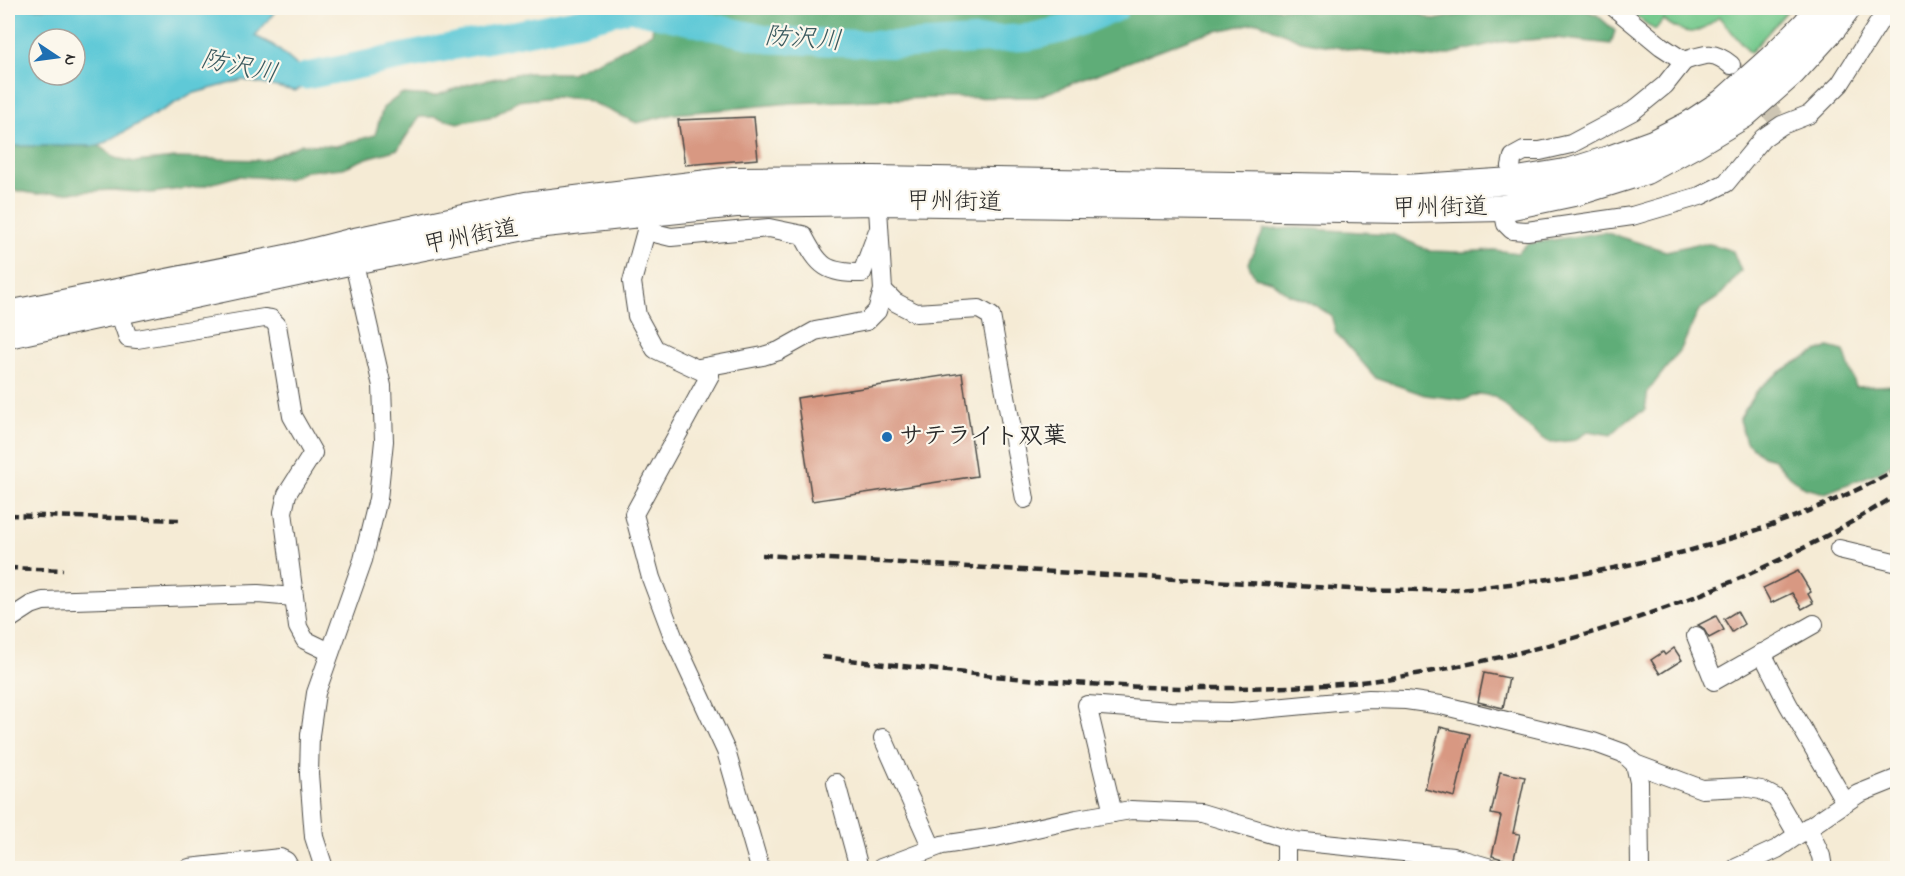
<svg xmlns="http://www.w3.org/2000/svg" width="1905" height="876" viewBox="0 0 1905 876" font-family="'Indie Flower','Klee One',sans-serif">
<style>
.green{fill:#74c98d;stroke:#507a5c;stroke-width:1.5}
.forest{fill:#5fad78;stroke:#456c52;stroke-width:1.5}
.water{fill:#5ec9d7;stroke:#447a81;stroke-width:1.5;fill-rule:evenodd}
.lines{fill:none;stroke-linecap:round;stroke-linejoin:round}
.river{stroke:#5ec9d7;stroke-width:27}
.building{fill:#d89882}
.minor-tunnel{stroke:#cdc5b3;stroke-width:18;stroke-dasharray:18 9;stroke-linecap:butt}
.minor-casing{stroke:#494844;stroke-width:20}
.highway-casing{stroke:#494844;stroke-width:28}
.minor{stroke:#fff;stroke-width:18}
.highway{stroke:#fff;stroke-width:26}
.rail{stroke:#2b2b2b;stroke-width:4.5;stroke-dasharray:9 4.5;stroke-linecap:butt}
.poi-dot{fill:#1f6fb2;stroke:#fbf7ec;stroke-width:2}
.labels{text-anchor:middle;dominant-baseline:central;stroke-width:4.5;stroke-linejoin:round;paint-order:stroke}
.street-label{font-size:24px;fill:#2b2b2b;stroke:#fbf7ec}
.poi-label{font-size:24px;font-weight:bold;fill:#2b2b2b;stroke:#fbf7ec;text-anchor:start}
.water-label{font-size:26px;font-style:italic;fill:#3a5a5f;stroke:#fbf7ec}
</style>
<rect width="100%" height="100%" fill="#fbf7ec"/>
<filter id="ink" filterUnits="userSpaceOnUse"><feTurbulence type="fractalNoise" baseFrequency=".0167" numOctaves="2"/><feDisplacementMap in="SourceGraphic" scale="12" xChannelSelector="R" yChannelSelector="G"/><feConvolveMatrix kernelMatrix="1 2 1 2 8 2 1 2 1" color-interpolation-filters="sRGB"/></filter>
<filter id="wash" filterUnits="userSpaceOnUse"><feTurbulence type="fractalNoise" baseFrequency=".008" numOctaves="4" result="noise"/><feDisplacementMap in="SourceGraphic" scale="24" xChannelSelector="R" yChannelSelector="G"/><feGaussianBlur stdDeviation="1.35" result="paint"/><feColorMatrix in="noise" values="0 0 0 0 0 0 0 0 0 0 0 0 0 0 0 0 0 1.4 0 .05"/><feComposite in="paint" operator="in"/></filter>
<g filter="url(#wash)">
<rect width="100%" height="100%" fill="#f5ebd5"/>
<path class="green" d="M1625 8H1790L1750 53 1719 17C1695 36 1689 37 1663 20L1655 30Z"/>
<g class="forest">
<path d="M655 8H1406L1434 20 1463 14 1472 8H1503L1518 12 1543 8H1580L1597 15 1615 31 1611 44 1555 38 1499 42 1434 58 1359 51 1301 41 1258 22 1199 35 1037 97 929 98 792 103 673 114 637 123 584 99 553 97 517 101 494 116 458 123 435 117H419L398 149 367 158 343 168 306 171 287 179 238 176 203 186 151 193 112 190 36 194 8 189V146H99L115 158 135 162 175 158 264 160 302 144 336 146 375 135 383 108 401 94 435 96 469 84 520 73H571L616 53 652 33Z"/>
<path d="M1296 228 1392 234 1430 251 1459 252 1494 250 1518 253 1527 244 1604 232 1666 251 1697 244H1710L1733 251 1741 271 1719 297 1699 310 1681 349 1648 391 1645 410 1627 420 1611 435 1588 431 1576 440 1550 443 1534 432 1494 396 1479 394 1464 400 1425 395 1376 378 1336 333 1331 315 1306 300 1288 294 1271 281 1255 277 1248 263 1264 230Z"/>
<path d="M1829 347 1844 351 1856 387 1897 385 1898 459 1881 471 1825 493 1805 488 1786 473 1774 459 1763 456 1746 442 1739 420C1745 411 1750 399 1757 391 1774 373 1805 356 1829 347Z"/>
</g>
<path class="water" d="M8 8H278L255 36 273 45 299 67 346 68 295 91 243 80 191 94 99 146H8ZM39 39H75V75H39Z"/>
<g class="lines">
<path class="river" d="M306 76 580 21 630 8 770 40 903 45 1030 37 1064 29 1116 8"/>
</g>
<g id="blocks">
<g class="building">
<path d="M754 117 758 159 685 165 678 120Z"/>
<path d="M962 373 977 476 812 501 797 398Z"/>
<path d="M1798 571 1811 592 1808 594 1813 603 1802 609 1792 593 1771 603 1763 588Z"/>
<path d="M1737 611 1744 624 1732 632 1724 619Z"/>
<path d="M1716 616 1724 630 1709 638 1703 628 1698 625Z"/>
<path d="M1674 648 1682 660 1660 674 1651 660 1663 652 1665 655Z"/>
<path d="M1484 673 1509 678 1503 708 1478 702Z"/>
<path d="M1440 727 1470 734 1455 797 1425 789Z"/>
<path d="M1500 772 1525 777 1513 833 1520 834 1513 862 1492 856 1501 816 1491 814Z"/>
</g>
</g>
</g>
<g filter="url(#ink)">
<use href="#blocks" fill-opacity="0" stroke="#494844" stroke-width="1.5"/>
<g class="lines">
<path class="minor-tunnel" d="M1731 65 1776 118"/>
<g class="minor-casing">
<g id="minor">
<path d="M1684 61C1705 54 1713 50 1731 65"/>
<path d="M1512 181 1511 166 1513 157 1524 151H1540L1571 144 1633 111 1665 85 1684 61 1661 46 1615 8"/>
<path d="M1503 208 1506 224 1512 230 1527 231 1632 216 1700 196 1726 183 1763 138 1782 125 1810 114 1840 84 1888 8"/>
<path d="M646 212V231L632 282 637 316 655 349 710 375 634 514 651 578 674 639 726 751 760 868"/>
<path d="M646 231 671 237 769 228 803 235C819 267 826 273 862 273L877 233"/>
<path d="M883 290 895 302 916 313 979 309 991 316 1025 499"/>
<path d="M119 312 128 338 137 339 264 318 271 319 277 325 292 416 313 453 287 494 283 512 298 627 305 640 330 652"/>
<path d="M699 368 763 356 779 351 815 331 867 321 877 311 883 290 877 192"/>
<path d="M1839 549 1898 563"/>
<path d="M8 620 31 605 43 601 258 594 294 597"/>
<path d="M1696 636 1714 681 1814 624"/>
<path d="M1762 653 1788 704 1845 802"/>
<path d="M883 738 932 848"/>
<path d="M1635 764 1639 782 1640 868"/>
<path d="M836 783 859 868"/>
<path d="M1113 813 1087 705 1170 711 1232 712 1369 699 1406 700 1441 705 1593 742 1623 753 1635 764 1702 789 1743 787 1761 790 1776 798 1797 834"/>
<path d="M1808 827 1821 856 1823 868"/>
<path d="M1286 839V868"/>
<path d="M189 868 280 858 286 861 290 868"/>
<path d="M324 868 314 837 309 774 310 735 316 693 363 560 378 499 384 441 382 386 351 250"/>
<path d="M881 868 942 845 996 837 1077 819 1131 810 1201 813 1295 841 1453 857 1491 868"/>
<path d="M1736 868 1777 849 1858 794 1898 778"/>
</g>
</g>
<g class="highway-casing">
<g id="highway">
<path d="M8 314 291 257 350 242 526 205 733 180 874 179 1405 188 1512 181 1571 171 1612 158 1653 143 1690 124 1723 102 1771 59 1806 24 1818 8"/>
<path d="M8 335 353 261 535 225 736 204 878 202 1405 210 1503 208 1578 192 1646 171 1694 145 1744 115 1792 73 1834 27 1848 8"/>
</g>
</g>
<use href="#minor" class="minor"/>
<use href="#highway" class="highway"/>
<g class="rail">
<path d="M8 515 183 520"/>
<path d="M762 555 1367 590C1397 589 1428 591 1458 589 1609 577 1763 542 1898 469"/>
<path d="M8 568 63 570"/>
<path d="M822 657C951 671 1081 689 1212 688 1269 688 1328 687 1385 679 1565 652 1744 592 1898 494"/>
</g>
</g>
</g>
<circle class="poi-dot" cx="887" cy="437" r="6"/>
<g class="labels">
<g class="street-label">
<text transform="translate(954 203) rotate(1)">甲州街道</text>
<text transform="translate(1440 209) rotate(-1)">甲州街道</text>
<text transform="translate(471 238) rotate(-11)">甲州街道</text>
</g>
<g class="poi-label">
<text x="899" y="437">サテライト双葉</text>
</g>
<g class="water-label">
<text transform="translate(803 40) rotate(4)">防沢川</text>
<text transform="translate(239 68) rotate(12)">防沢川</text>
</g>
</g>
<rect width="1905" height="876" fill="none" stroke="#fbf7ec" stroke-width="30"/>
<g transform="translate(57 57) rotate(103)"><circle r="28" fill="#fbf7ec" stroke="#a8a59f" stroke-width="1.5"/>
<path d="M0-4.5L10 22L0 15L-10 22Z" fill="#1f6fb2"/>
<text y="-9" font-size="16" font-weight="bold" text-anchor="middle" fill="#2b2b2b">N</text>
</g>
</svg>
